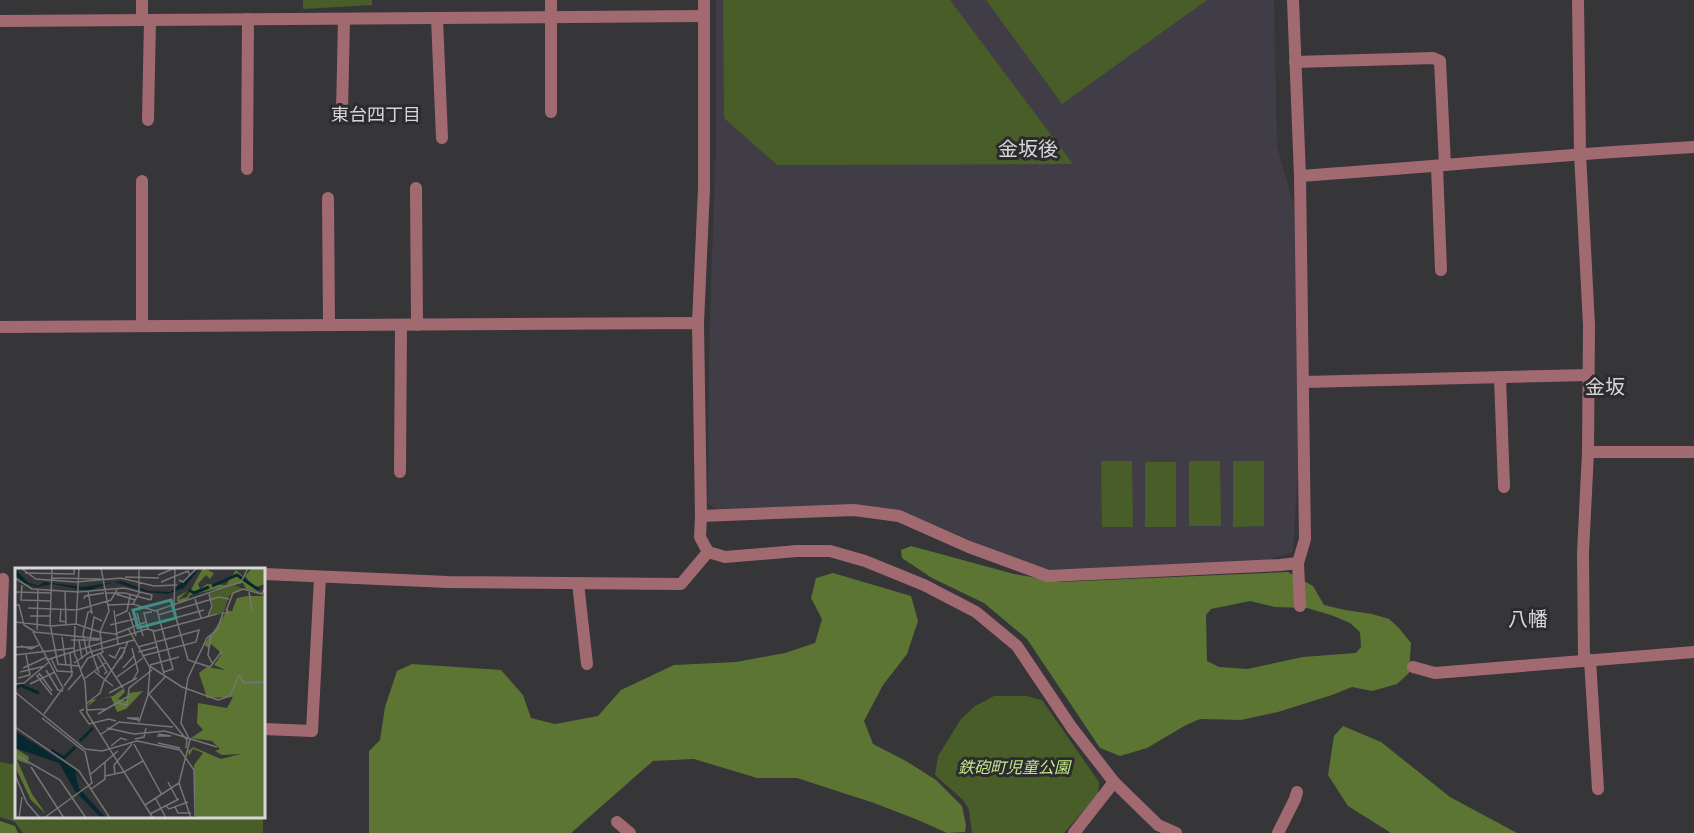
<svg xmlns="http://www.w3.org/2000/svg" width="1694" height="833" viewBox="0 0 1694 833" font-family="Literata,'Noto Sans JP',serif">
<style>
.built{fill:#413d46}
.green{fill:#495d28}
.forest{fill:#5c7533;fill-rule:evenodd}
.lines{fill:none;stroke-linecap:round;stroke-linejoin:round}
.minor{stroke:#a16a71;stroke-width:12}
.tertiary{stroke:#a16a71;stroke-width:12}
.labels{text-anchor:middle;dominant-baseline:central;stroke-width:6;stroke-linejoin:round;paint-order:stroke}
.park-label{font-size:16px;font-style:italic;fill:#c2e88a;stroke:#2c2b2e}
.neighbourhood-label{font-size:18px;fill:#d7d6d8;stroke:#2c2b2e}
.quarter-label{font-size:20px;fill:#d7d6d8;stroke:#2c2b2e}
.inset-river{fill:none;stroke:#07282f;stroke-width:3}
.inset-road{fill:none;stroke:#767578;stroke-width:1.5}
.view{fill:#418e88;fill-opacity:0.15;stroke:#418e88;stroke-width:3}
.inset-edge{fill:none;stroke:#d7d6d8;stroke-width:3}
</style>
<rect width="100%" height="100%" fill="#363538"/>
<path class="built" d="M716 0H1274L1277 146 1294 206 1298 470 1293 552 1269 559 1051 570 1007 556 902 511 720 512 708 503 709 347 716 143Z"/>
<g class="green">
<path d="M303 0H372V5L303 9Z"/>
<path d="M723 0H950L1073 164 777 165 724 118Z"/>
<path d="M986 0H1207L1062 104Z"/>
<path d="M1101 461H1132L1133 527H1102Z"/>
<path d="M1189 461H1220L1221 526H1189Z"/>
<path d="M1233 461H1264V526L1233 527Z"/>
<rect x="1145" y="462" width="31" height="65"/>
<path d="M994 696H1027L1042 700 1099 782 1098 794 1064 833H972L969 810 963 800 935 775 938 756 961 719 975 706Z"/>
<path d="M0 762 16 765V816L263 817V833H23L15 822 0 817Z"/>
</g>
<g class="forest">
<path d="M911 546 1014 574 1059 582 1288 572 1313 586 1324 605 1345 610 1372 614 1389 619 1398 627 1411 643 1409 673 1397 684 1372 691 1352 687 1332 695 1278 712 1241 720 1200 719 1186 725 1147 748 1120 756 1100 748 1027 639 984 603 932 578 902 558 901 550ZM1250 601 1275 607 1307 608 1331 615 1350 623 1360 632 1361 647 1356 653 1303 657 1247 669 1219 667 1207 661 1206 615 1211 609Z"/>
<path d="M833 573 911 596 918 621 907 654 883 685 864 721 873 744 906 761 936 780 962 806 966 825 965 832 947 833 918 820 874 803 797 778H757L694 759 653 761 571 833H369V751L380 740 385 707 397 671 412 664 501 670 523 695 531 718 555 724 598 716 621 690 674 665 736 662 785 653 815 643 822 619 811 598 816 578Z"/>
<path d="M1343 726 1381 742 1450 797 1517 833H1391L1348 806 1328 775 1334 736Z"/>
<path d="M0 821 15 826 18 833H0Z"/>
</g>
<g class="lines">
<g class="minor">
<path d="M142 0V20"/>
<path d="M551 0V112"/>
<path d="M1578 0 1580 153 1589 325 1588 452 1583 553 1584 660"/>
<path d="M437 18 442 138"/>
<path d="M0 21 704 16"/>
<path d="M1295 62 1433 58 1440 61 1445 165"/>
<path d="M342 112 344 19"/>
<path d="M148 120 150 20"/>
<path d="M1437 166 1441 270"/>
<path d="M247 169 248 19"/>
<path d="M142 181V326"/>
<path d="M416 188 417 325"/>
<path d="M328 198 329 325"/>
<path d="M0 327 698 323 701 516 700 537 708 552 725 557 797 551H830L865 561 924 585 976 612 1017 646 1072 728 1114 782 1158 825 1176 833"/>
<path d="M1500 377 1504 487"/>
<path d="M1303 382 1589 375"/>
<path d="M1588 452H1694"/>
<path d="M400 472 401 325"/>
<path d="M701 516 854 510 899 516 969 547 1048 576 1280 565 1298 563 1305 539 1300 176"/>
<path d="M1298 563 1300 606"/>
<path d="M264 574 448 582 681 584 708 552"/>
<path d="M578 583 587 664"/>
<path d="M0 653 3 579"/>
<path d="M1590 660 1598 789"/>
<path d="M1413 667 1435 673 1694 652"/>
<path d="M264 729 312 731 320 577"/>
<path d="M617 822 630 833"/>
<path d="M1074 833 1114 782"/>
<path d="M1278 833 1295 799 1297 792"/>
</g>
<g class="tertiary">
<path d="M1293 0 1300 176C1432 167 1563 154 1694 147"/>
<path d="M698 323 704 188V0"/>
</g>
</g>
<g class="labels">
<g class="park-label">
<text x="1014" y="766">鉄砲町児童公園</text>
</g>
<g class="neighbourhood-label">
<text x="376" y="113">東台四丁目</text>
</g>
<g class="quarter-label">
<text x="1028" y="147">金坂後</text>
<text x="1605" y="385">金坂</text>
<text x="1528" y="617">八幡</text>
</g>
</g>
<g transform="translate(15 568)">
<rect width="250" height="250" fill="#363538"/>
<path d="M220 17 228 21 214 28 208 46 194 47 198 38 194 23 197 25Z" fill="#495d28"/>
<path d="M188 0 199 5 195 11 191 7 183 16 185 21 192 16 211 17 221 2 236 16 230 8 237 0H250V16L238 20 247 25 231 21 228 15 175 27 173 31 164 35 162 33V29L172 23 163 32 172 29ZM232 28H250V250H181L179 197 188 185 178 181 174 188 173 183 178 179 206 191 226 186 207 187 200 183 205 181 197 173 176 170 188 162 182 155 183 135 212 140 218 129 192 130 184 105 192 99 210 102 199 97 206 87 204 83 196 76 194 80 189 77 212 43H217L222 30ZM109 120 110 124 103 131 111 133 114 125 128 123 111 141 102 144 96 129 82 131 72 139 77 132 98 128ZM0 180 14 189 13 193 2 187 16 197 2 192 17 226 31 246 16 232 2 203Z" fill="#5c7533"/>
<path d="M185 0 169 20 153 26 131 24 99 14 72 23 38 16 22 19 9 15 0 7V1L14 15 23 18 29 14 68 19 106 13 133 23 155 24ZM0 163 59 201 71 217 60 204 64 220 91 250H86L60 223 44 195 0 180Z" fill="#07282f"/>
<path class="inset-river" d="M197 18 222 7 244 22M174 22 179 25 194 19M0 121 5 117 24 125M65 173 78 160M36 182 49 190 60 179"/>
<path class="inset-road" d="M6 0 21 11 61 14 106 10 139 18 162 17M37 0 35 56 43 96M70 0H144M160 0 159 43 173 92 195 99 207 83M10 5 59 6V0M143 7 160 0M110 9 144 10M0 10 17 21 63 24 109 20 137 27 136 32M37 10 86 11M164 12 168 14 182 0M146 14 173 3 175 8M7 17 6 32 36 33M50 23 51 56M73 23 77 46M0 24 36 25M234 24 237 42M91 25H110L136 32M101 26 120 32M69 31 70 28 89 25M180 31 186 50M118 36 124 25V2M0 37H4L9 57 20 64 87 71M93 37 118 36 140 43 226 14 233 0M13 40 62 42 96 32 103 20M46 41 45 53 51 54M99 42 103 76M142 42 158 101 149 104M211 43 218 25 228 21 247 26 251 16M114 44 121 68M122 45 128 68M143 47 204 29 214 31M15 48H35M101 48 112 43 115 27M193 48 197 38 194 26M0 54 36 58 61 56 85 64 94 43 86 0M145 54 189 42M61 56 64 0M95 57 123 50M60 58 59 84 70 114 72 145 138 250M113 60 135 100 133 127 124 154M133 61 129 45 137 44M22 62 23 21M138 63 149 106M18 64 48 120 29 146M196 67 193 87 197 95M47 69 51 97M56 72H84M64 72 67 91M6 78 16 81 24 77M0 79H19M123 79 184 62 181 74 127 88M87 80 85 64 100 66 131 54M117 80 123 103 118 112M123 84 142 79M85 85 108 120M72 86 68 66 73 44 77 43M82 86 92 104 89 106M0 87 59 80M94 87 100 90 105 80H110M36 90 42 103 58 104M106 91 113 73M31 92 132 61 140 63 202 46M59 95 75 84 119 72M42 96 64 98M133 97 167 119 203 132 215 128 224 107M135 97 164 89M8 100 32 89M108 100 119 88 117 80M31 102 43 122 48 123M65 102 73 90 88 84 87 81M5 104 30 98M80 104 98 118M24 105 37 123M84 105 74 77 79 49 87 53M25 106 22 108 37 127M224 107 229 115 251 114M102 109 128 90M3 110 15 107 11 87M69 111 90 95M89 113 110 83M0 116 9 115 34 94M15 116 40 104M49 118 57 107 55 85M53 122 67 106M0 124 70 181 87 183 122 173 165 182 179 202 180 248M94 125 122 110M133 125 172 172 171 180M134 126 150 109M102 135 112 137 114 120 137 102M71 136 85 125 89 113M69 141 65 143 74 156 94 151 101 153M71 142 91 141M83 146 112 129M27 150 69 183M124 152 112 150H124M0 159 64 203 95 250M92 160 119 166 150 163 202 179M85 167 104 154 158 159M142 168H156L143 166M120 171 129 169 131 160M143 175 165 180M119 176 147 227M96 178 106 170 112 172M3 188 45 212 71 250M16 199 49 250M76 206 103 183M100 206 99 197 117 176M0 207 12 235 25 250M90 208 109 204 128 193M153 214 162 231M164 215 176 250M76 221 90 211V195M141 231 151 250M130 237 164 215 175 172 166 155 173 110 192 70 202 62 208 45H213L212 41M150 237 154 241 173 234M160 239 163 245H176M135 246 164 231M4 250 7 229M29 250 77 215 70 183"/>
<path class="view" d="M156 32 161 50 123 60 118 42Z"/>
<rect width="250" height="250" class="inset-edge"/>
</g>
</svg>
